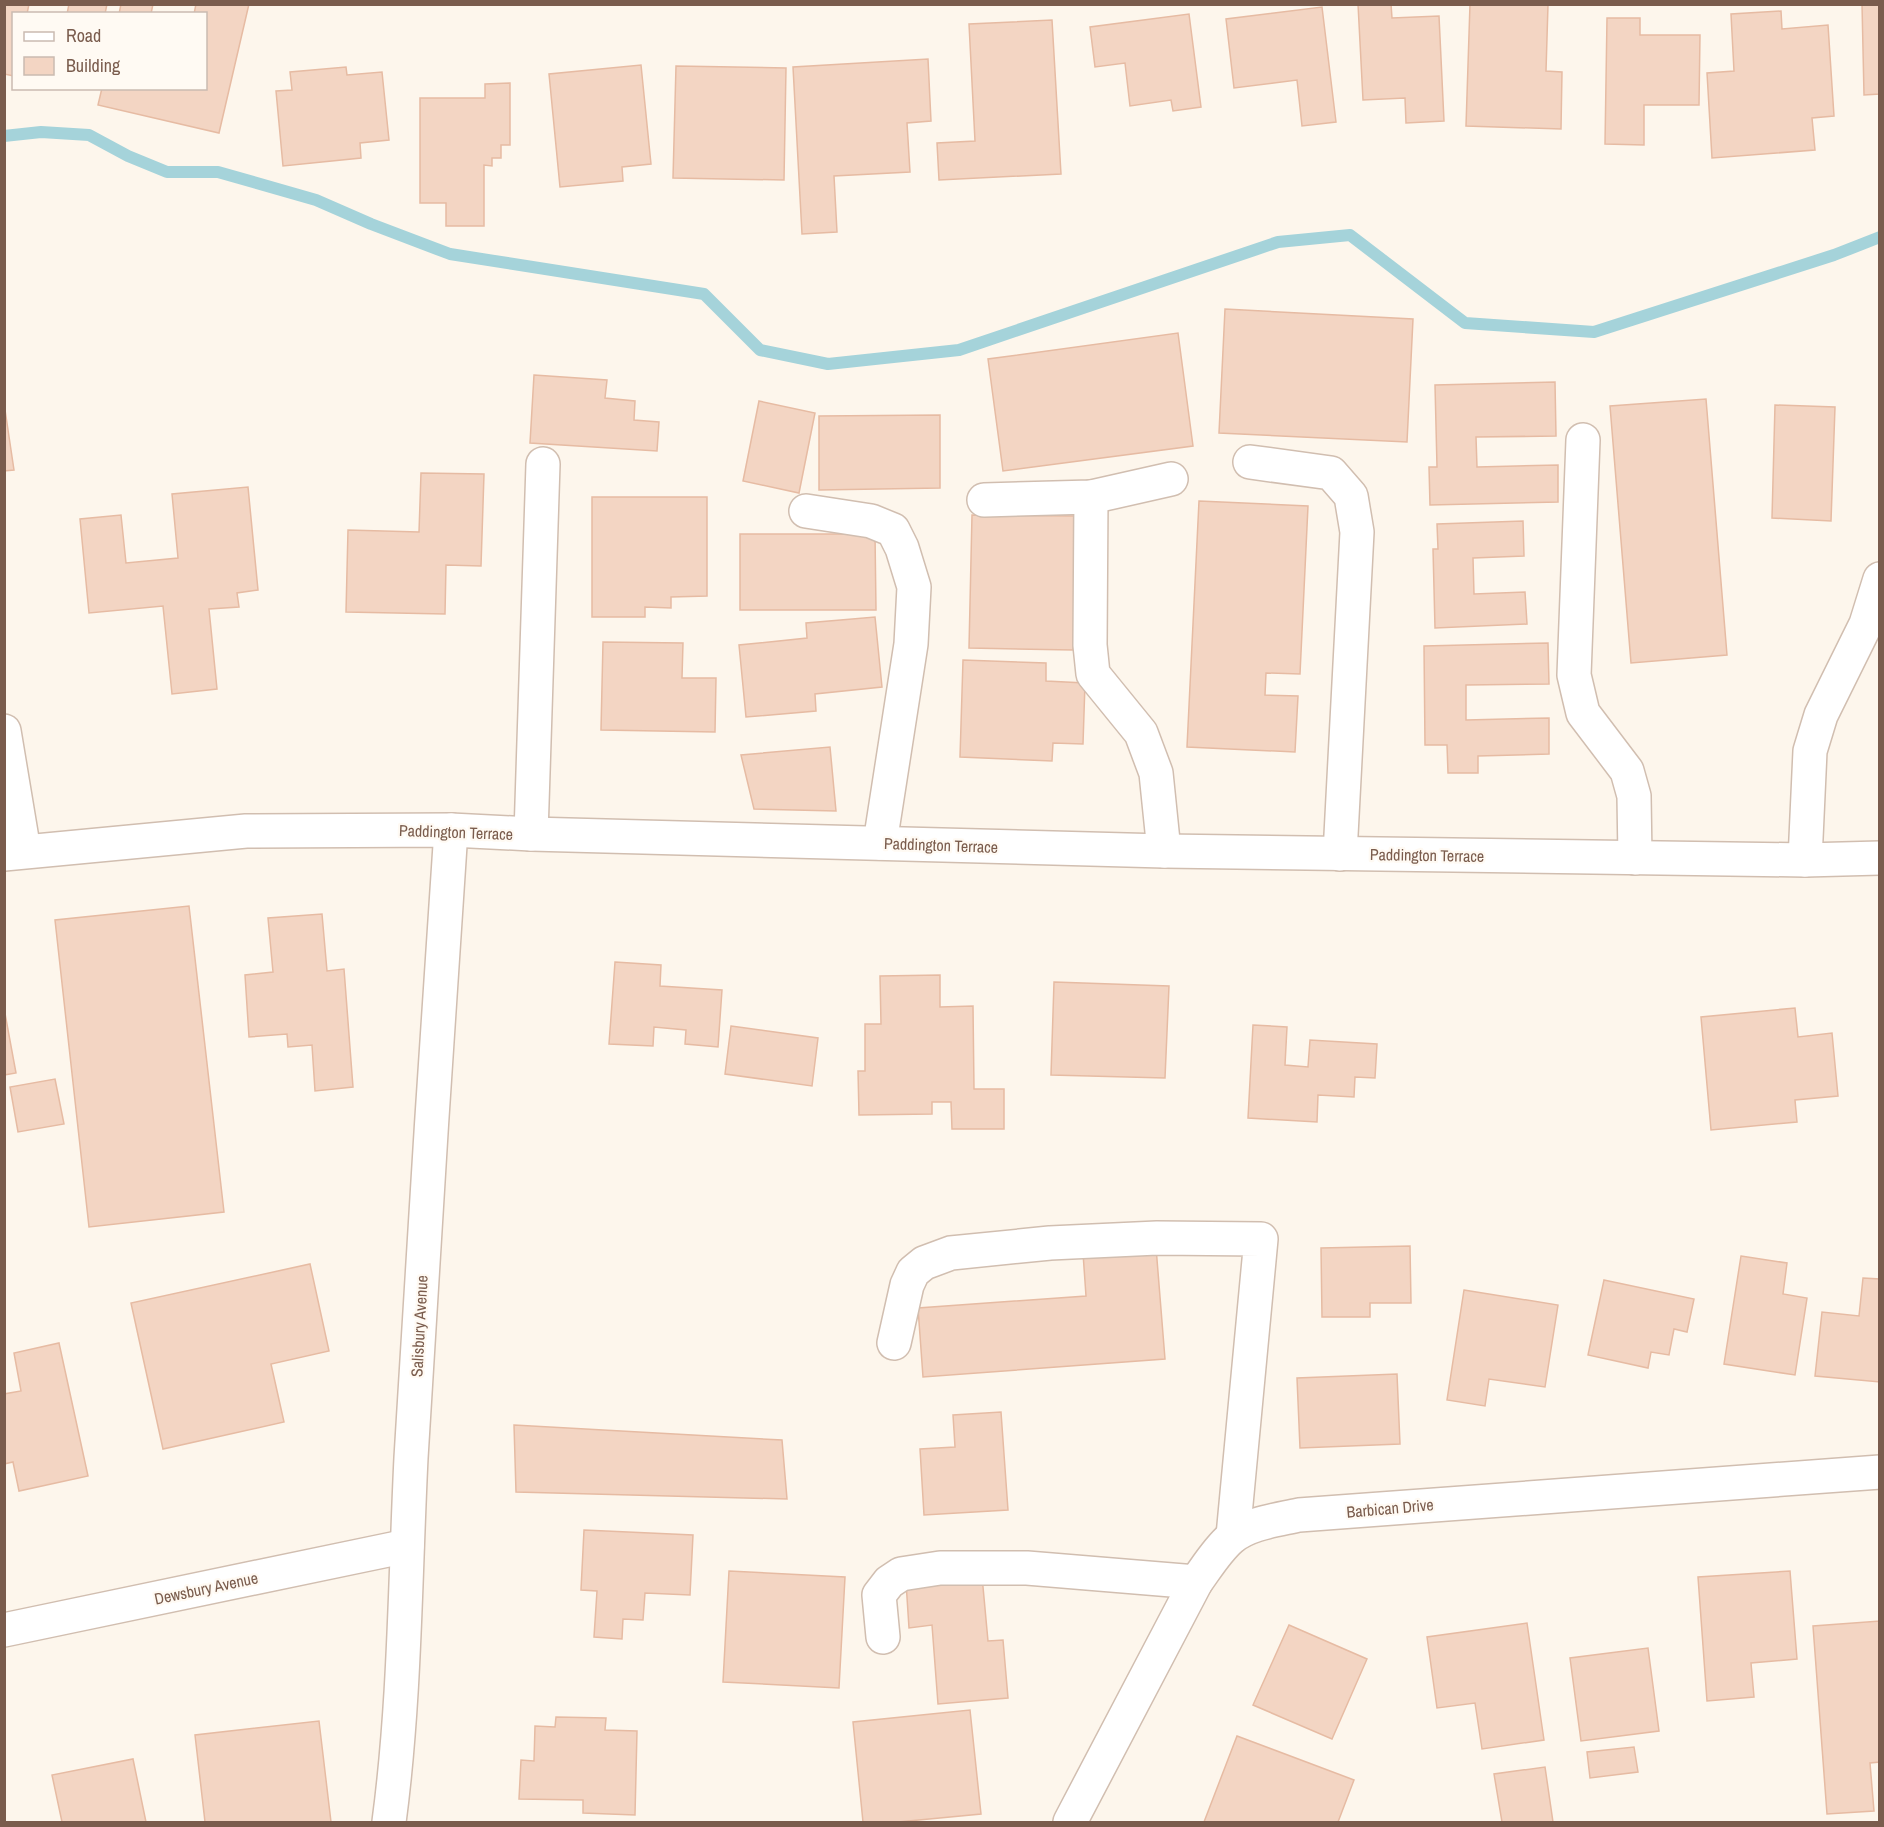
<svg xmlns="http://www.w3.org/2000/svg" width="1884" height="1827" viewBox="0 0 1884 1827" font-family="'Archivo Narrow',sans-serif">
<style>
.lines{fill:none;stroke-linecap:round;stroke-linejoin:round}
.stream{stroke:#a5d3da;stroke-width:12}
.building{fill:#f3d5c3;stroke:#e6bba3;stroke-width:1.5}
.minor-casing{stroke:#d1beb0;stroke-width:36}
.minor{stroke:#fff;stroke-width:33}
.labels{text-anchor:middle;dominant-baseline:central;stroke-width:4.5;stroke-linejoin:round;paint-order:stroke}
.street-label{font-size:16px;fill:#7a5c4d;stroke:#fffaf3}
</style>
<rect width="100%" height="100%" fill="#fdf6ec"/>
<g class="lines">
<path class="stream" d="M4 136 41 132 89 135 128 156 167 172H218L316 200 371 224 450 254 704 294 760 350 828 364 959 350 1278 242 1350 235 1465 323 1594 332 1834 255 1880 237"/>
</g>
<g class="building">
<path d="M4 4H29L27 14H14V76L4 74Z"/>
<path d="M69 4H107L105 14H67Z"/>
<path d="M121 4H153L151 14H119Z"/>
<path d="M196 4H249L219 133 98 105 102 88H206V14H194Z"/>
<path d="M1358 4H1391L1392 18 1439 16 1444 121 1406 123 1405 98 1363 100Z"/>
<path d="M1470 4 1548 5 1546 71 1562 72 1561 129 1466 126Z"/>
<path d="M1862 4H1880V94L1864 95Z"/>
<path d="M1322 7 1336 122 1302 126 1297 80 1234 88 1226 19Z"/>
<path d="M1781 11 1782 29 1828 25 1834 116 1812 118 1815 150 1712 158 1707 73 1734 71 1731 14Z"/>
<path d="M1189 14 1201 107 1173 111 1171 100 1130 106 1125 63 1095 67 1090 27Z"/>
<path d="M1607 18H1640V35H1700L1699 105H1644V145L1605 144Z"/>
<path d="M1052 20 1061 174 939 180 937 143 975 141 969 24Z"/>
<path d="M928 59 931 121 907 123 910 172 834 176 837 232 802 234 793 67Z"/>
<path d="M641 65 651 164 622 167 623 181 560 187 549 74Z"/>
<path d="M676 66 786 68 784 180 673 178Z"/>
<path d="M346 67 347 75 382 72 389 140 360 143 361 158 283 166 276 91 292 90 290 72Z"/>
<path d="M510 83V145H501V158H492V166L484 165V226H446V203H420V98H485V84Z"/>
<path d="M1225 309 1413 319 1407 442 1219 433Z"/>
<path d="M1178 333 1193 446 1003 471 988 359Z"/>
<path d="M534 375 607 380 605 398 635 401 634 420 659 422 657 451 530 443Z"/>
<path d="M1555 382 1556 436 1476 437 1477 467 1558 465V502L1430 505 1429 467H1437L1435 385Z"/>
<path d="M1706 399 1727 655 1631 663 1610 406Z"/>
<path d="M759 401 815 413 799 493 743 481Z"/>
<path d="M4 403 14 470 4 471Z"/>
<path d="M1775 405 1835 407 1831 521 1772 518Z"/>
<path d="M940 415V488L819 490V416Z"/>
<path d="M421 473 484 474 481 566 446 565 445 614 346 612 348 530 419 532Z"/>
<path d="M248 487 258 590 237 593 239 607 209 609 217 689 172 694 163 606 89 613 80 519 121 515 126 563 178 558 172 494Z"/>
<path d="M592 497H707V596L671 597V608L645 607V617H592Z"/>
<path d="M1199 501 1308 506 1300 674 1266 673 1265 695 1298 696 1295 752 1187 747Z"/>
<path d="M972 515 1076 516 1073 650 969 648Z"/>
<path d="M1523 521 1524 556 1473 558 1474 594 1525 592 1527 624 1435 628 1433 549H1438L1437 524Z"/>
<path d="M740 534H875L876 610H740Z"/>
<path d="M875 617 882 687 815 694 816 711 746 717 739 645 807 638 806 623Z"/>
<path d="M603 642 683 643 682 678H716L715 732 601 730Z"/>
<path d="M1548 643 1549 684 1466 685V720L1549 718V754L1478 756V773H1448L1447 745H1425L1424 646Z"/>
<path d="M963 660 1046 663V681L1085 683 1083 744 1053 743 1052 761 960 757Z"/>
<path d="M830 747 836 811 754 809 741 755Z"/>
<path d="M189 906 224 1212 89 1227 55 920Z"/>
<path d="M322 914 327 971 344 969 353 1087 315 1091 312 1045 288 1047 287 1034 249 1037 245 975 273 972 268 918Z"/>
<path d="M615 962 661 965 660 986 722 990 718 1047 685 1044 686 1030 654 1027 653 1046 609 1044Z"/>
<path d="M940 975V1007L973 1006 974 1089H1004V1129H952L951 1102H932V1114L859 1115 858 1071H865V1024H881L880 976Z"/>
<path d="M1054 982 1169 986 1165 1078 1051 1075Z"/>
<path d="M4 1008 16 1073 4 1075Z"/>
<path d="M1795 1008 1798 1037 1832 1033 1838 1096 1795 1100 1797 1122 1711 1130 1701 1017Z"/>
<path d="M1253 1025 1287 1027 1285 1065 1308 1067 1310 1040 1377 1044 1375 1078 1355 1077 1354 1097 1318 1095 1317 1122 1248 1118Z"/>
<path d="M731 1026 818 1038 812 1086 725 1074Z"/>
<path d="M55 1079 64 1124 18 1132 10 1087Z"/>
<path d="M1410 1246 1411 1303H1370V1317H1322L1321 1248Z"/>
<path d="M1156 1247 1165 1359 923 1377 918 1308 1086 1296 1083 1253Z"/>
<path d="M1741 1256 1787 1263 1783 1294 1807 1298 1795 1375 1724 1364Z"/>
<path d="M310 1264 329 1351 271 1364 284 1422 163 1449 131 1303Z"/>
<path d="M1863 1278 1880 1279V1382L1815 1376 1822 1312 1859 1316Z"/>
<path d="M1604 1280 1694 1299 1687 1332 1674 1329 1669 1355 1651 1352 1648 1368 1588 1355Z"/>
<path d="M1464 1290 1558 1305 1545 1387 1489 1379 1485 1406 1447 1400Z"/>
<path d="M59 1343 88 1476 19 1491 13 1462 4 1464V1394L21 1391 14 1353Z"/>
<path d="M1397 1374 1400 1444 1300 1448 1297 1378Z"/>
<path d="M1001 1412 1008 1510 924 1515 920 1449 955 1447 953 1415Z"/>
<path d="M514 1425 782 1440 787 1499 516 1492Z"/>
<path d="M584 1530 693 1535 690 1595 645 1593 643 1620 623 1619 622 1639 594 1637 597 1591 581 1590Z"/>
<path d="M729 1571 845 1577 839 1688 723 1682Z"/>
<path d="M1790 1571 1797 1659 1751 1663 1754 1697 1707 1701 1698 1577Z"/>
<path d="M982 1576 988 1641 1003 1640 1008 1698 938 1704 932 1625 909 1628 906 1582Z"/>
<path d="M1880 1621V1762L1870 1763 1874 1811 1827 1814 1813 1626Z"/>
<path d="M1527 1623 1544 1740 1482 1749 1475 1703 1437 1708 1427 1637Z"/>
<path d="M1289 1625 1367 1659 1332 1739 1253 1705Z"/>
<path d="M1648 1648 1659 1731 1581 1741 1570 1658Z"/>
<path d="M970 1710 981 1814 898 1822H863L853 1722Z"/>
<path d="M556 1717 606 1718 605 1730 637 1731 635 1815 583 1813V1800L519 1799 521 1760 534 1761 535 1726 555 1727Z"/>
<path d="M319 1721 331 1822H205L195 1735Z"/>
<path d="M1237 1736 1354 1780 1338 1822H1204Z"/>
<path d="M1634 1747 1638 1772 1590 1778 1587 1752Z"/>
<path d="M133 1759 146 1822H62L52 1775Z"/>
<path d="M1545 1767 1553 1822H1502L1494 1774Z"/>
</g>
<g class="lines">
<g class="minor-casing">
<g id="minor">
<path d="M1583 440 1574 675 1583 713 1627 771 1634 796 1635 858"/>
<path d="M1250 462 1331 473 1351 496 1357 532 1340 854"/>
<path d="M1091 497 1090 645 1093 674 1141 733 1156 773 1164 851"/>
<path d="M984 500 1091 497 1171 479"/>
<path d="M806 511 871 521 893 530 902 548 914 587 911 644 880 843"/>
<path d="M4 731 24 851"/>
<path d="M531 834 543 464"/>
<path d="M4 854 246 831 451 830 531 834 1164 851 1805 860 1880 858"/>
<path d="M1805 860 1810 751 1821 715 1866 624 1880 579"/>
<path d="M894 1343 907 1285 913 1272 924 1263 951 1253 1050 1243 1157 1238 1261 1239 1233 1536"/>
<path d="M4 1630 407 1546"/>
<path d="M883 1637 879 1595 889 1582 901 1574 940 1568H1027L1196 1582"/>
<path d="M389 1822C405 1702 405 1580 411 1458 423 1249 437 1039 451 830"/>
<path d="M1070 1822 1196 1582C1207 1567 1217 1550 1231 1538 1249 1523 1277 1520 1299 1515L1880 1472"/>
</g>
</g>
<use href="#minor" class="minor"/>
</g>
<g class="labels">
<g class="street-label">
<text transform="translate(456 832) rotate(2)">Paddington Terrace</text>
<text transform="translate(941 845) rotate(2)">Paddington Terrace</text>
<text transform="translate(1427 855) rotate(1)">Paddington Terrace</text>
<text transform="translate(419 1326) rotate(-87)">Salisbury Avenue</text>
<text transform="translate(1390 1508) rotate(-5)">Barbican Drive</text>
<text transform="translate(206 1588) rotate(-12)">Dewsbury Avenue</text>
</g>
</g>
<rect width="1884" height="1827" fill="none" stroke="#7a5c4d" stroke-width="12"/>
<rect x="12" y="12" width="195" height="78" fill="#fffaf3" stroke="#cabbb1" stroke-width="1.5"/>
<rect x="24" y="32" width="30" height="9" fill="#ffffff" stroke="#cabbb1" stroke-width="1.5"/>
<text x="66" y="42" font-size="18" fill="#7a5c4d">Road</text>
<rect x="24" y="57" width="30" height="18" fill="#f3d5c3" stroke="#cabbb1" stroke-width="1.5"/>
<text x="66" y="72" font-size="18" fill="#7a5c4d">Building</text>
</svg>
